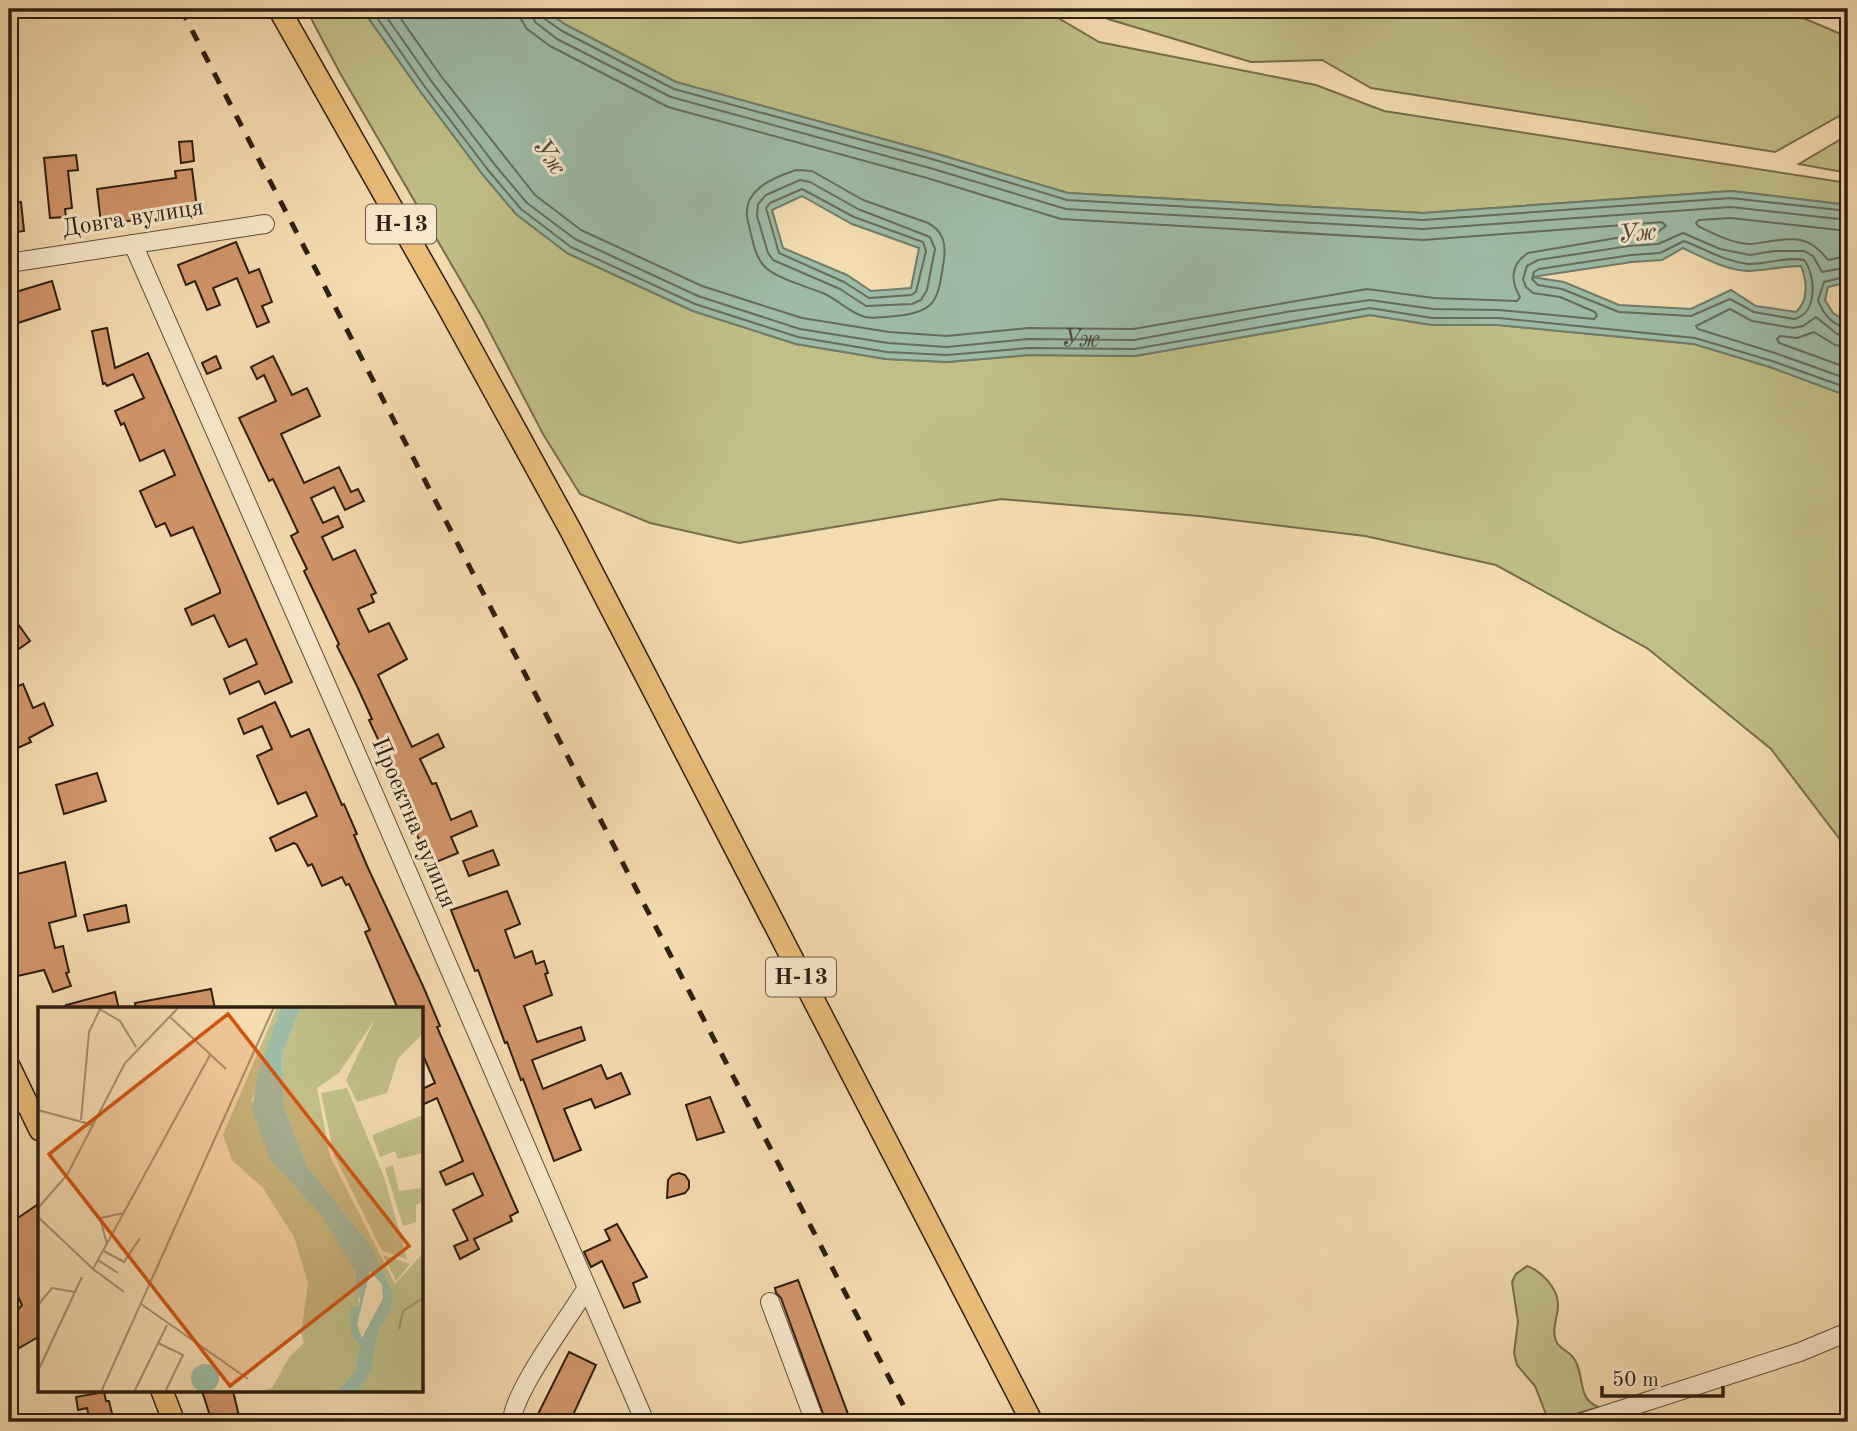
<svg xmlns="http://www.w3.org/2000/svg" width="1857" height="1431" viewBox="0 0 1857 1431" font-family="'Old Standard TT',serif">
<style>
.green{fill:#c1bf87;stroke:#776e4c;stroke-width:2}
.water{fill:#9dbca6;stroke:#707d6a;stroke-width:2;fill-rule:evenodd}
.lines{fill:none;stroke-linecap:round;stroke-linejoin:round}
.shore{stroke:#656d5c;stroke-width:2}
.building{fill:#d3956a;stroke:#2d1e11;stroke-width:2}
.minor-casing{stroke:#5f4e39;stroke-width:20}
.major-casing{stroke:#2d1e11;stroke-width:24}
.minor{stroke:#f8e8cc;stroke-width:18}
.major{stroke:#eabe78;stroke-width:21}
.rail{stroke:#2d1e11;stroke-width:5;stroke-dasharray:12 12;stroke-linecap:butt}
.labels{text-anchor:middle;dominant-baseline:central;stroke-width:6;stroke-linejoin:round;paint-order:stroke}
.shield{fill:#f8e8cc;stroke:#6a5b49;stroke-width:2}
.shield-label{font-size:23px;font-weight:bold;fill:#2d1e11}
.street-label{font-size:24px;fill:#2d1e11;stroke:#f8e8cc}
.water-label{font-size:26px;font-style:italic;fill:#4f4d3e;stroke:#f8e8cc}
.inset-road{fill:none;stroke:#a49070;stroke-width:2}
.view{fill:#d5530c;fill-opacity:0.15;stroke:#d5530c;stroke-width:3.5}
.inset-edge{fill:none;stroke:#2d1e11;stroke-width:3.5}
</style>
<rect width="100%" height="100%" fill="#f4dcb0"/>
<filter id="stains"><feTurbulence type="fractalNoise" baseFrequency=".00286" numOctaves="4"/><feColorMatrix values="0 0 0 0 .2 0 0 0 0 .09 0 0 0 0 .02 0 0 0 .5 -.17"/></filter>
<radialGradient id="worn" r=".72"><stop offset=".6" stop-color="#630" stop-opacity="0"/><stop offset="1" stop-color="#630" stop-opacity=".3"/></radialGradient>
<g class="green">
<path d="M306 9H362L420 91 483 175 516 214 567 253 693 311 796 344 886 359 947 362 1029 355 1135 356 1370 315 1432 325H1498L1694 344 1770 367 1848 396V850L1771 749 1647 648 1496 565 1365 536 1199 516 1001 499 739 543 650 523 580 494 543 434 482 317 340 73Z"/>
<path d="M542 9H1043L1099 42 1316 85 1384 111 1848 183V205L1732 191 1423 213 1068 193 934 153 676 82 566 25Z"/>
<path d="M1091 9H1782L1848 37V111L1775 152 1371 88 1322 60 1251 62 1108 19Z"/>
<path d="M1848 135V173L1799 164Z"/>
<path d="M1527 1266C1541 1271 1557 1287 1558 1303 1559 1316 1551 1327 1556 1341 1559 1349 1571 1352 1575 1360 1585 1377 1577 1400 1599 1407L1549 1422 1535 1386 1517 1365 1514 1353 1518 1322 1512 1282 1516 1274Z"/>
</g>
<path class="water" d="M362 9H542L566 25 676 82 934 153 1068 193 1423 213 1732 191 1848 205V282L1828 287 1825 300 1833 313 1848 322V396L1770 367 1694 344 1498 325H1432L1370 315 1135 356 1029 355 947 362 886 359 796 344 693 311 567 253 516 214 483 175 420 91ZM802 196 852 224 919 248 911 288 871 291 847 275 783 248 772 210ZM1683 248C1704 258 1727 271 1751 271 1768 270 1784 266 1801 266 1807 281 1809 300 1796 312L1756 306 1731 290 1691 309 1619 305 1564 282 1532 277 1632 262 1662 260Z"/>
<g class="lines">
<g class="shore">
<path d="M371 9 425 87 488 170 521 209 571 247 695 304 798 337 887 352 947 355 1029 348 1134 349 1370 308 1432 318H1499L1695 338 1772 361 1848 388"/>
<path id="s1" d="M381 9 432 82 495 165 527 203 575 239 698 296 800 329 888 343 947 347 1028 339 1134 340 1286 312 1370 300 1433 309 1499 310 1594 319 1597 316 1595 312 1560 297 1533 293 1526 287 1523 279 1527 266 1538 260 1629 246 1658 244 1683 233 1720 249 1750 255 1774 251H1804L1813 256 1822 272 1848 267"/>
<path d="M394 9 441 76 535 195 581 230 702 286 802 318 889 332 947 336 1028 328 1133 329 1367 289 1434 298 1517 301 1520 297C1510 280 1511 264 1528 253L1628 236 1655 234 1666 226 1662 222 1423 240 1061 219 927 178 668 107 550 46 527 29 521 19 520 9"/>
<path d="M531 9 535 22 557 39 671 97 930 168 1066 209 1423 229 1731 207 1848 220"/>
<path d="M539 9 542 17 562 31 674 89 932 159 1067 200 1423 220 1731 198 1848 211"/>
<path d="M796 170 812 171 863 200 928 223C943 231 946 243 944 259 938 297 939 312 896 316 886 317 874 319 865 317 850 313 837 299 823 293 807 287 776 278 765 267 754 256 752 236 748 222 740 191 772 178 796 170Z"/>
<path d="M800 180 810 182 858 209 930 237 935 249 927 290 921 300 912 304 866 306 840 289 773 260 768 253 757 216 758 204 766 195Z"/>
<path d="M802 189 854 217 923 242 926 251 916 292 911 295 869 298 844 282 779 253 766 208 770 203Z"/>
<path d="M1848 231 1731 218 1699 220 1696 223 1698 226C1714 234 1731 243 1749 244 1756 244 1764 242 1771 241 1798 237 1811 238 1828 260L1848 256"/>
<path d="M1684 241C1705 249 1724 261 1748 264 1766 265 1785 256 1804 260 1816 275 1818 314 1794 319L1754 312 1730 299 1691 316 1619 312 1562 289 1538 285 1532 279 1534 272 1539 269 1631 255 1660 253Z"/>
<path d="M1848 276 1824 282 1818 300C1823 314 1833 326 1848 328"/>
<path d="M1848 337 1837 334 1816 317 1803 326 1793 328 1752 321 1730 309 1696 326 1698 329 1775 353 1848 379"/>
<path d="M1848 347 1835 345 1814 332 1797 338 1780 336 1777 339 1779 343 1848 368"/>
</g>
</g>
<g class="building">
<path d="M192 141 194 161 181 163 179 142Z"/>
<path d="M76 155 78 170 68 171 72 208 65 209 66 217 50 218 44 158Z"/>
<path d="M192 169 198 216 138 223V220L101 224 97 189 176 178 175 171Z"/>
<path d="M21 202 24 231 9 233V203Z"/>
<path d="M236 242 249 273 259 269 272 302 262 306 269 322 257 327 237 278 213 288 220 305 207 310 195 281 186 285 178 265Z"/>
<path d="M52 281 60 309 9 326V294Z"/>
<path d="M107 328 115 368 148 353 292 682 265 694 259 681 230 694 224 679 257 664 246 639 229 647 214 615 192 625 185 609 220 593V590L193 527 171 536 165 523 156 527 140 491 175 475 164 450 140 461 124 423 121 425 115 411 144 398 133 374 107 386 105 383 103 384 92 331Z"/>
<path d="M216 356 221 368 207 374 202 363Z"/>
<path d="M273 356 292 395 307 388 320 416 281 434 304 483 339 467 351 492 358 489 364 501 345 510 334 487 311 498 323 523 338 516 343 527 322 537 333 560 355 550 376 593 371 595 374 602 358 609 369 632 389 623 407 659 378 675 412 747 438 734 444 747 420 759 432 784 436 783 451 820 471 811 477 826 451 837 458 853 429 865 402 797 404 795 369 720 372 719 356 684 337 646 339 644 304 571 307 569 291 536 298 532 273 479 269 481 239 418 276 401 264 375 257 379 251 367Z"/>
<path d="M18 624 30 641 9 656V631Z"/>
<path d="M23 684 33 708 44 703 53 725 29 738 31 742 9 752V690Z"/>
<path d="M275 702 291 737 309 729 342 805 344 804 357 834 354 835 368 868 423 986 440 1026 437 1027 518 1212 510 1216 512 1221 474 1239 479 1249 460 1259 454 1246 468 1240 453 1210 483 1195 473 1173 446 1185 440 1172 463 1161 437 1098 422 1105V1089L435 1083 422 1053V1009H398L365 932 370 930 349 884 346 885 342 877 322 886 312 864 308 866 297 845 294 843 276 851 270 838 317 816 306 792 278 804 257 756 272 749 262 726 244 734 238 719Z"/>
<path d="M97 773 106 801 64 814 56 785Z"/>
<path d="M493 850 499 865 469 876 463 861Z"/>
<path d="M65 862 76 916 49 923 55 948 63 946 69 972 66 973 71 986 53 992 44 970 9 978V876Z"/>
<path d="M507 891 520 924 505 930 515 958 532 951 536 964 544 961 548 973 545 974 552 995 524 1006 537 1042 581 1027 585 1040 532 1060 543 1089 601 1065 607 1079 621 1073 630 1094 595 1108 591 1099 564 1109 581 1150 554 1161 523 1079 521 1080 507 1042 505 1043 478 970 475 971 451 910Z"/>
<path d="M126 905 129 922 88 931 84 915Z"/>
<path d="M211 989 215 1009H136L135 1003Z"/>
<path d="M115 992 119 1009H66V1005Z"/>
<path d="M710 1097 724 1132 697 1140 686 1105Z"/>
<path d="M679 1173 685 1175 689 1181V1188L685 1193 667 1198 668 1180 672 1175Z"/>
<path d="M40 1203V1336L19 1348 10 1331 18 1326 10 1319 22 1305 9 1277V1224Z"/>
<path d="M617 1224 647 1277 633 1283 640 1302 624 1308 602 1261 591 1267 584 1252 610 1240 605 1230Z"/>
<path d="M798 1280 851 1422H826L781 1298 776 1293 775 1288Z"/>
<path d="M569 1352 596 1365 573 1415 571 1414 567 1422H534Z"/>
<path d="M202 1391H233L240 1420 212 1422Z"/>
<path d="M104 1392 106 1401H109L114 1422H90L87 1408 78 1410 76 1397Z"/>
</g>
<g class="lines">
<g class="minor-casing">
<g id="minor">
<path d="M133 244 345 727 645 1422"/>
<path d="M9 263 265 224"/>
<path d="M9 1108 25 1099"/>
<path d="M770 1302 815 1422"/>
<path d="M512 1422C512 1393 569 1318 586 1289"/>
<path d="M1583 1422 1800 1352 1848 1332"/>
</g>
</g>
<g class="major-casing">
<g id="major">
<path d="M279 9 448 307 571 531 1032 1422"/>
<path d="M9 1066 40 1130"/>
<path d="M162 1391 174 1422"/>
</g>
</g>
<use href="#minor" class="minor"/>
<use href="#major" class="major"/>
<path class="rail" d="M181 9 912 1422"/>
</g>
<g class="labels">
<g class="shield">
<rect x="366" y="204.5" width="70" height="39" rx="5"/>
<rect x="766" y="957.5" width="70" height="39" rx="5"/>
</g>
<g class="shield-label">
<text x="401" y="224">Н-13</text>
<text x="801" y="977">Н-13</text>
</g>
<g class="street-label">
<text transform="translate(133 219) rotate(-9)">Довга вулиця</text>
<text transform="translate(413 823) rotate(67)">Проектна вулиця</text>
</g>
<g class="water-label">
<text transform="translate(549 157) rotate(55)">Уж</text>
<text transform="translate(1637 234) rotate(-5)">Уж</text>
<text stroke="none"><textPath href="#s1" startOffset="828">Уж</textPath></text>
</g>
</g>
<g transform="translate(38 1007)">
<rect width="385" height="385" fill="#f4dcb0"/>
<path d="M239 0H243L214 93 232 153 284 209 312 253 322 280 320 300 315 303 322 338 317 364 299 385H220L234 381 252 349 266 336 263 327 270 276 256 230 225 181 194 153 185 128ZM263 0H385V26L360 52 349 86 319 95 308 73 337 12 301 66 279 81 292 149 357 277 385 246V385H321L334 361 340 324 352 305 356 288 335 242 270 160 246 100 244 47ZM309 81 346 170 369 252 344 244 296 148 283 86ZM385 108V146L360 152 357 144 342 150 334 128ZM355 158 361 184 385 181V194L378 198V215L365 219 347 161ZM345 248 372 257 358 274Z" fill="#c1bf87"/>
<path d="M243 0H263L244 47 246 100 270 160 335 242 356 288 352 305 340 324 334 361 321 385H299L317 364 322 338 313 327 312 300H320L322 293 317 264 284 209 232 153 214 103 219 69ZM332 264 344 278 345 291 324 331 319 318ZM153 371a14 14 0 1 1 28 0a14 14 0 1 1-28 0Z" fill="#9dbca6" fill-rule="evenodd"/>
<path class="inset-road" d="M58 0 82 14 98 40M131 9 188 62M0 103 55 118M43 113 51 25 63 0M0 201 29 168 87 56 141 0M0 210 55 262 172 48M69 237 62 211 86 206M66 244 86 255 102 231M60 253 80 266M55 262 86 285M103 297 210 372M0 298 14 281 37 285M361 322 365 304 385 291M120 336 145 348 127 385M0 364 44 270M63 385 236 0M96 385 129 318"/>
<path class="view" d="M190 7 371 239 192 379 11 147Z"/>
<rect width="385" height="385" class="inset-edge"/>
</g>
<rect width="1857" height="1431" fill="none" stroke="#f4dcb0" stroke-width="35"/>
<rect x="10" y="10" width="1836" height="1410" fill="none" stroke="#2d1e11" stroke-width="3.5"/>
<rect x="18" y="18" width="1822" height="1396" fill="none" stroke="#2d1e11" stroke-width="2"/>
<path d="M1602 1386v10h121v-10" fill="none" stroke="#2d1e11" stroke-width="3.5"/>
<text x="1612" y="1386" font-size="21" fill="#2d1e11" stroke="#f8e8cc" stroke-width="5" paint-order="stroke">50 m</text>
<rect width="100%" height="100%" filter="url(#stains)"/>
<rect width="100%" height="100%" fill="url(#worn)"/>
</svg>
